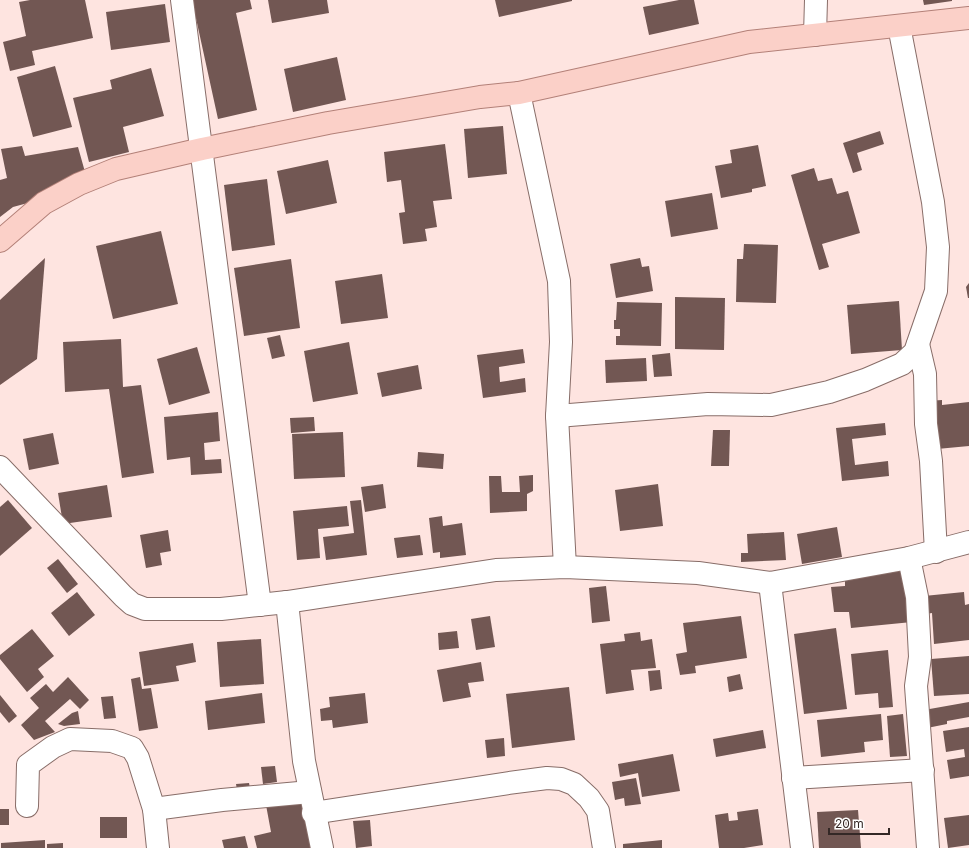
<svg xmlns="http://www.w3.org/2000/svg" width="969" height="848" viewBox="0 0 969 848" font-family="Inter,sans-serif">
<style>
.building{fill:#725753}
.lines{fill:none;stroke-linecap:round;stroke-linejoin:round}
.minor-casing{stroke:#886d68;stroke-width:24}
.major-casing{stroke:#b38078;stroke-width:24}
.minor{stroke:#fff;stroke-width:22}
.major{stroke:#fbd0c8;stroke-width:22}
</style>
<rect width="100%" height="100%" fill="#fee4e0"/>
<g class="building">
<path d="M30 0H85L93 38 32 51 35 65 10 71 3 42 26 36 19 2Z"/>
<path d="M192 0H250L252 9 236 13 257 110 218 119Z"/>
<path d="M268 0H327L329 13 272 23Z"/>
<path d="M495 0H572V1L499 17Z"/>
<path d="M679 0H694L699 24 649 35 643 7Z"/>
<path d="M923 0H952V1L924 5Z"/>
<path d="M165 4 170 42 111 50 106 12Z"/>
<path d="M337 57 346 100 293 112 284 69Z"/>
<path d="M55 66 72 127 33 137 17 77Z"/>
<path d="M151 68 164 116 123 127 129 152 89 162 73 98 112 89 110 80Z"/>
<path d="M503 126 507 174 468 178 464 129Z"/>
<path d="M880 131 884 144 857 153 862 170 853 173 843 143Z"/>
<path d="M445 144 452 199 433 201 437 227 425 229 427 241 403 244 399 213 405 212 401 180 387 182 384 152Z"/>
<path d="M758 145 766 186 752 189V192L721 198 715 166 732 163 730 150Z"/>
<path d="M22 146 25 156 78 147 85 172 35 201 13 207 0 217V180L7 178 1 149Z"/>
<path d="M328 160 337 203 286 214 277 171Z"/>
<path d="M814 168 818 181 832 178 837 194 848 191 860 233 822 244 829 267 819 270 791 175Z"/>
<path d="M267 179 275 245 232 251 224 185Z"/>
<path d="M712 193 718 229 671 237 665 201Z"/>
<path d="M161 231 178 304 113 319 96 246Z"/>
<path d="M744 244 778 245 776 303 736 302 737 259H743Z"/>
<path d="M45 258 37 359 0 385V300Z"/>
<path d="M640 258 642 267 649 266 653 291 616 298 610 264Z"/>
<path d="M291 259 300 328 244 336 234 268Z"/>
<path d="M382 274 388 318 341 324 335 281Z"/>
<path d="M969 283V298H968L966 287Z"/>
<path d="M675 297 725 298 724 350 675 349Z"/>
<path d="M899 301 902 350 851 354 847 305Z"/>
<path d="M617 302 662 303 661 346 616 345V336H620V329H614V320H616Z"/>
<path d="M280 335 285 356 272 359 267 338Z"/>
<path d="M121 339 123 387 141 385 154 473 122 478 109 389 65 392 63 342Z"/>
<path d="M349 342 358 394 313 402 304 351Z"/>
<path d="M197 347 210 393 169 405 157 359Z"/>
<path d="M523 349 525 363 499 367 500 382 525 378 526 392 483 398 477 355Z"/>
<path d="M670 353 672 376 654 377 652 355Z"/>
<path d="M646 358 647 381 606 383 605 360Z"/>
<path d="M418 365 422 389 382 397 377 373Z"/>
<path d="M942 400V405L969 402V446L937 449 927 401Z"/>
<path d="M218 412 220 441 204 443 205 460 221 459 222 473 191 475 190 457 167 460 164 417Z"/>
<path d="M314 417 315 431 291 433 290 418Z"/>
<path d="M885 423 886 435 852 439 855 465 888 461 889 476 842 481 836 428Z"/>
<path d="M713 430H730L729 466H711Z"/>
<path d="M343 432 345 477 294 479 292 434Z"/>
<path d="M53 433 59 464 29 470 23 439Z"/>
<path d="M418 452 444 454 443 469 417 467Z"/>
<path d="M533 475V491L527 494V511L490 513 489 476H501L502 492H520L519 476Z"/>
<path d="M383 484 386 508 365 512 361 487Z"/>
<path d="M658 484 663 526 620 531 615 490Z"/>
<path d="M107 485 112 517 63 524 58 493Z"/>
<path d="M8 500 32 528 0 556V507Z"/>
<path d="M361 500 367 555 326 560 323 537 354 533 350 501Z"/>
<path d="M347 506 349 526 318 529 320 558 297 560 293 511Z"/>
<path d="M442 516 443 526 462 523 466 555 440 558V552L433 553 429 518Z"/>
<path d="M837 527 842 557 802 564 797 534Z"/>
<path d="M168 530 171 551 160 553 162 565 146 568 140 535Z"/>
<path d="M784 532 786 560 741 562V553H748L747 534Z"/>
<path d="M420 535 423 555 397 558 394 538Z"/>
<path d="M58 559 78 584 67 593 47 568Z"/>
<path d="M903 571 912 622 851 628 849 612H834L831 587 845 586V574Z"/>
<path d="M606 586 610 621 592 623 589 588Z"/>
<path d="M77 592 95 615 69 636 51 613Z"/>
<path d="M964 592 965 605 969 604V640L934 644 932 613 926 614 924 596Z"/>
<path d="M490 616 495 647 476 650 471 619Z"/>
<path d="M741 616 747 658 695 666 696 673 680 675 676 654 687 652 683 623Z"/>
<path d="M836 628 847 709 804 714 794 634Z"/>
<path d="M32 629 54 656 38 669 44 677 27 692 0 659V655Z"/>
<path d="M457 631 459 648 439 650 438 633Z"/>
<path d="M640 632 641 641 652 639 656 668 631 670 634 690 606 694 600 644 625 641 624 634Z"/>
<path d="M261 639 264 684 220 687 217 642Z"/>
<path d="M193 643 196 662 176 666 179 681 144 686 139 652Z"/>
<path d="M888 650 893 707 879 708 878 693 855 695 851 654Z"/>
<path d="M969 656V694L934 696 931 659Z"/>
<path d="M481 662 484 681 468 683 471 697 443 702 437 670Z"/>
<path d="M660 670 662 689 650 691 648 671Z"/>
<path d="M740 674 743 689 729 692 727 677Z"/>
<path d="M68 677 89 700 80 709 70 699 45 721 55 732 34 740 21 725 39 708 30 698 46 684 53 692Z"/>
<path d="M140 677 142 689 151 688 158 728 139 731 131 679Z"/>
<path d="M569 687 575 740 512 748 506 694Z"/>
<path d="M262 693 265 723 208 730 205 701Z"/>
<path d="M365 693 368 723 333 728 332 720 321 721 320 709 330 707 329 697Z"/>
<path d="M0 695 17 716 9 723 0 712Z"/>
<path d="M113 696 116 718 104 719 101 697Z"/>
<path d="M969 702V717L947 721V724L927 728 924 710Z"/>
<path d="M78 711 80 724 64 726 58 724 72 713Z"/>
<path d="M881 714 883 740 864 742 865 752 821 757 817 720Z"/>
<path d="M903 714 907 756 890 757 887 716Z"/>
<path d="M969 727V776L950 779 947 760 965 757 964 749 946 752 943 731Z"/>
<path d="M763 730 766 748 716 757 713 739Z"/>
<path d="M504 738 505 756 487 758 485 740Z"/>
<path d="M673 754 680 791 642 797 638 773 620 777 618 764Z"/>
<path d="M275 766 277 782 263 784 261 767Z"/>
<path d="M636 778 641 804 625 806 624 798 615 800 612 782Z"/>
<path d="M249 783 251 794 238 796 236 784Z"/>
<path d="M301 798 311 848H257L254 836 271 832 266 805Z"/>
<rect x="0" y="809" width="9" height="16"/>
<path d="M758 809 763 845 744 848H719L715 815 728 813 729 821 738 820 737 812Z"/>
<path d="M858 810 861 848H819L817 812Z"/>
<path d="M969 815V845L948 848 944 818Z"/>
<rect x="100" y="817" width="27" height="21"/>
<path d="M370 820 372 846 356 848 353 821Z"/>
<path d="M245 836 248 848H224L222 840Z"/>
<path d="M45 840V848H1V843Z"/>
<path d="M662 840V848H623V844Z"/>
<path d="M63 843V848H47V844Z"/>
</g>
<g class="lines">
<g class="minor-casing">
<g id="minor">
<path d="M182 0 260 605"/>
<path d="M815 35 816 0"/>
<path d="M519 93 559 281 561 342 557 416 565 567"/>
<path d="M918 344 925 374 926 424 931 461 936 552"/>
<path d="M557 416 708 404 771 405 829 392 865 380 902 364 915 352 936 291 938 247 933 202 899 26"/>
<path d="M0 467 123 596 132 604 145 609H221L287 602 496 570 565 567 698 573 770 583 909 558 969 542"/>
<path d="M909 558 917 597 920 657 916 686 928 848"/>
<path d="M770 583 802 848"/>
<path d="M287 602 304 761 322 848"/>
<path d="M793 778 923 770"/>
<path d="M27 806 28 765 53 747 70 739 112 741 132 748 138 758 154 809 158 848"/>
<path d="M154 809 222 800 310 792"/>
<path d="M313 813 509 783 547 778 561 779 574 784 589 798 598 811 604 848"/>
</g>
</g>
<g class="major-casing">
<path id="major" d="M0 241 44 203 79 184 116 169 202 149 328 123 480 97 519 93 749 42 969 18"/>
</g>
<use href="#minor" class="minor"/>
<use href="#major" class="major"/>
</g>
<path d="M829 828v6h60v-6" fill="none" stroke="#342826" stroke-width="2"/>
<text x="835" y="828" font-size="12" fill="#342826" stroke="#ffffff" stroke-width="3" paint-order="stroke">20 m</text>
</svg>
